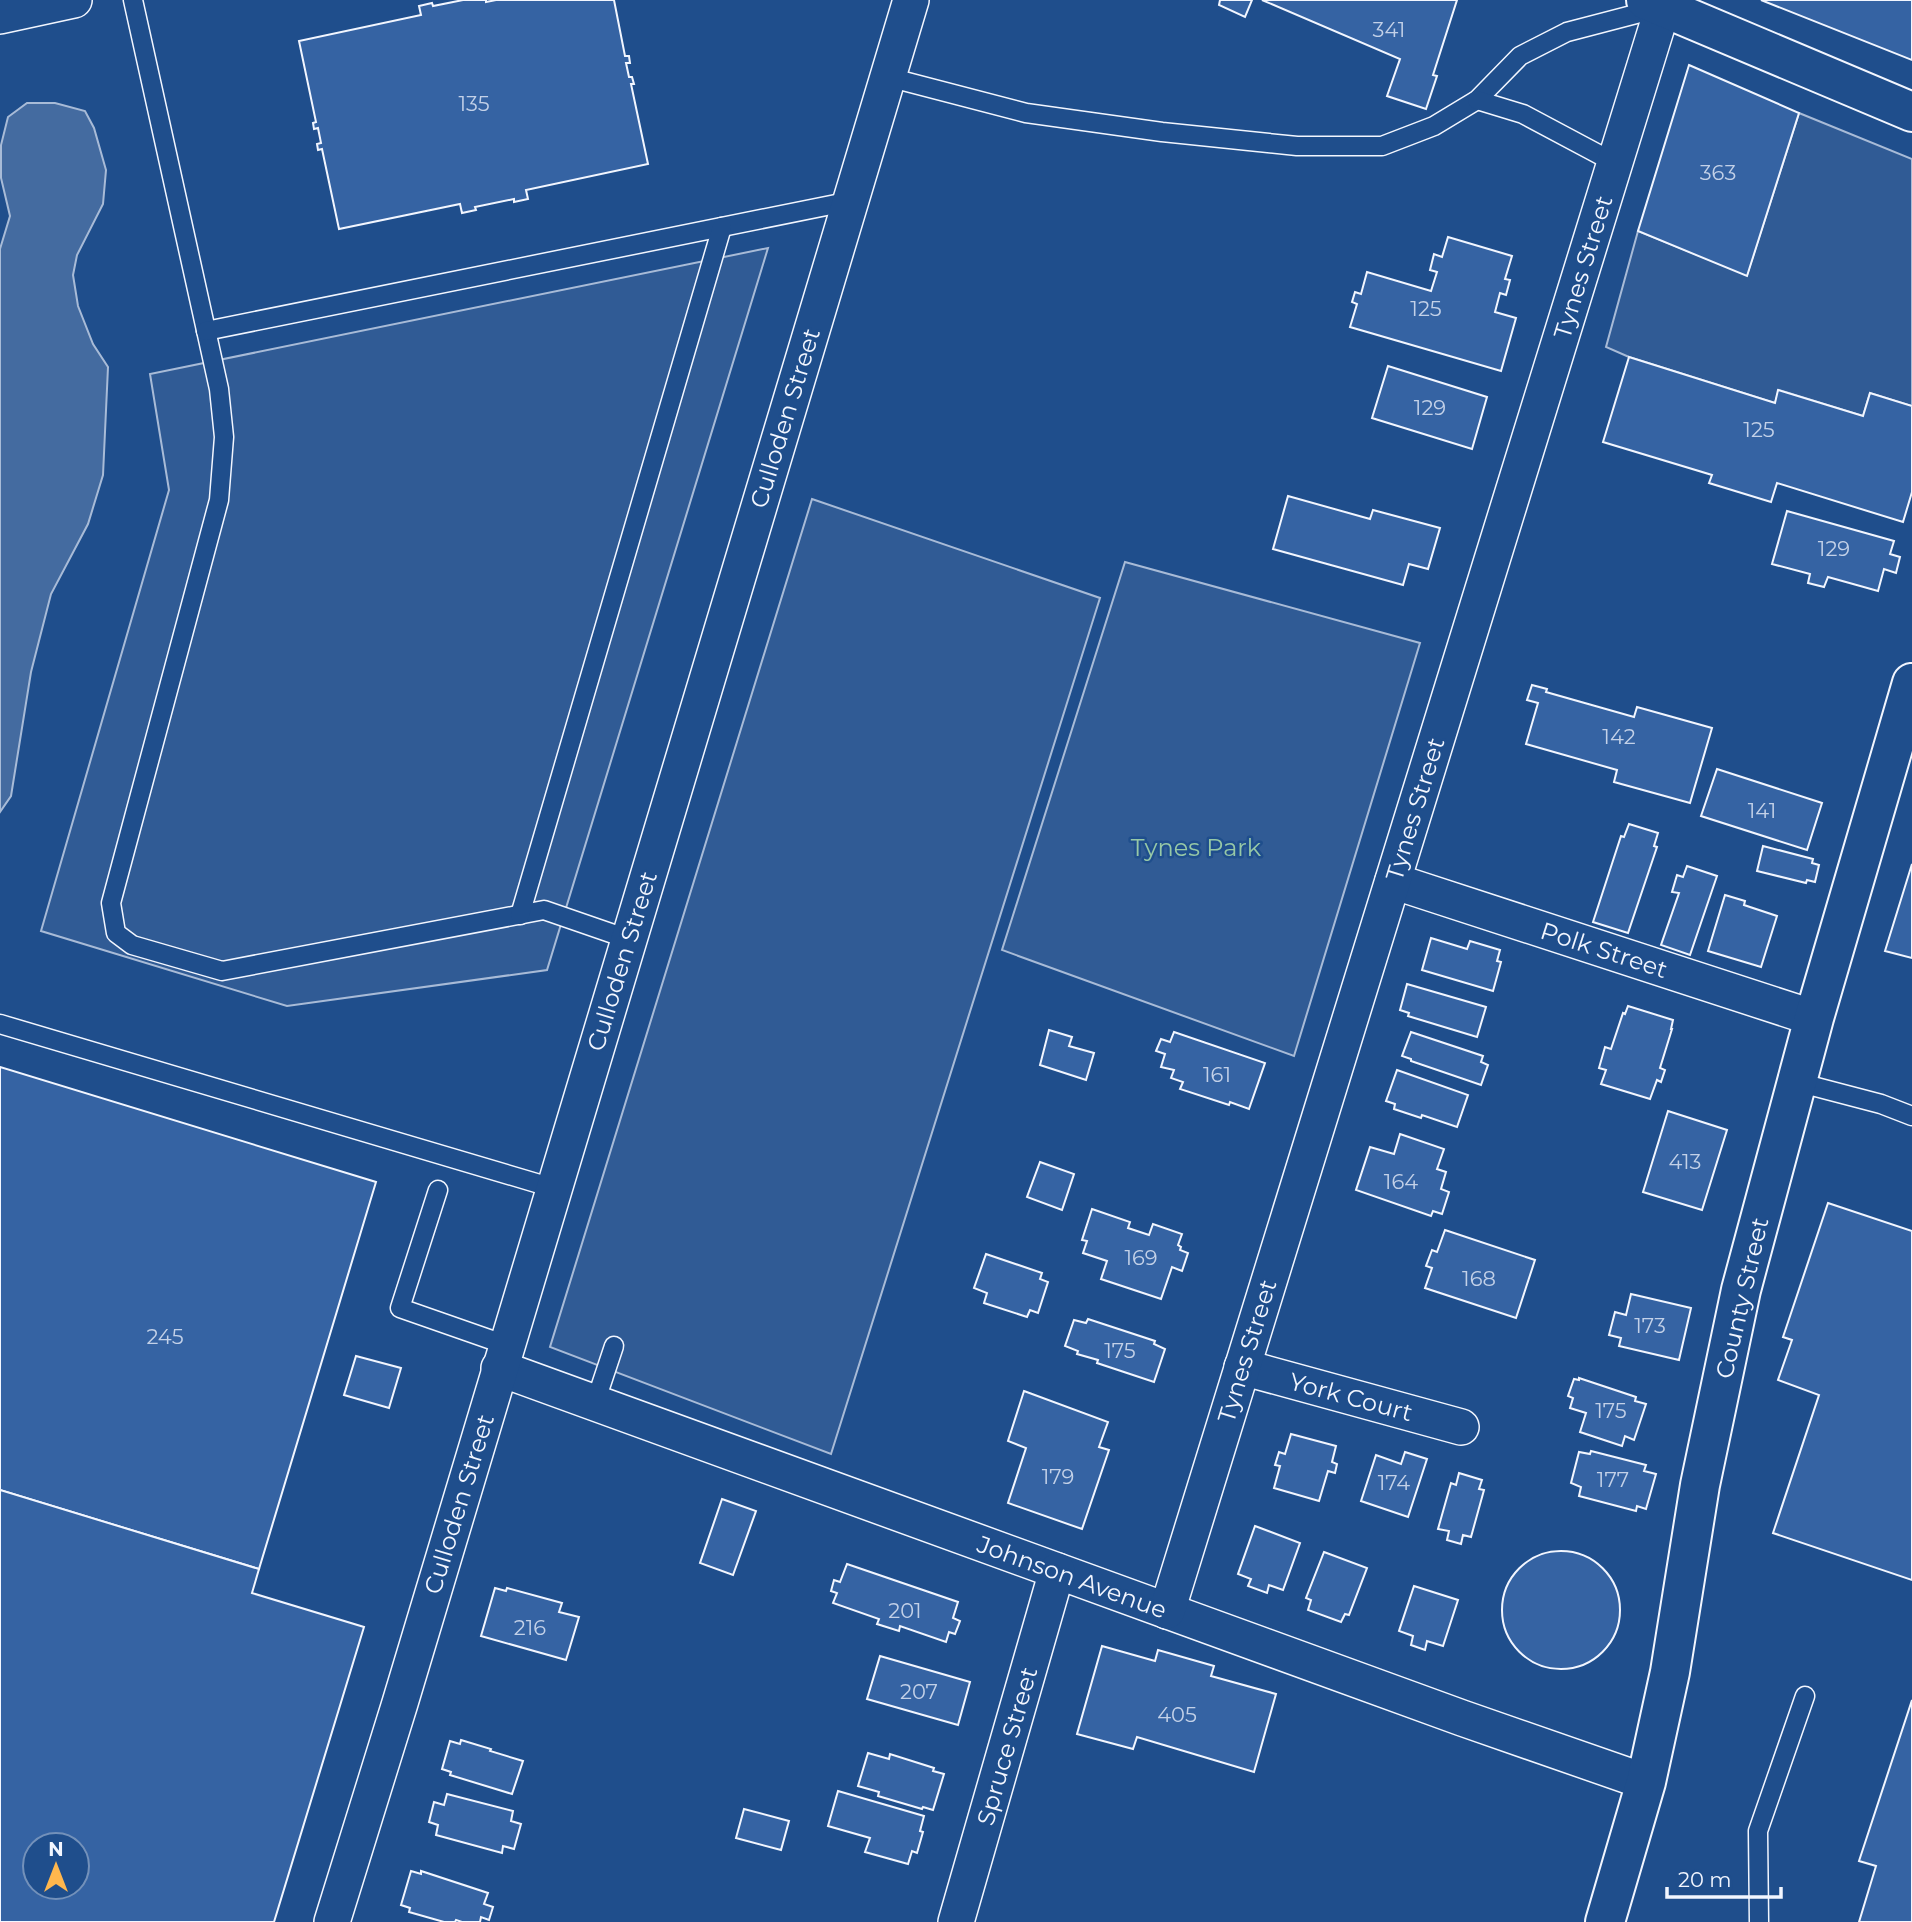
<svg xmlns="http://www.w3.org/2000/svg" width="1912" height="1922" viewBox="0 0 1912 1922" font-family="Montserrat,sans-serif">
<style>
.built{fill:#305b95;stroke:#a8bbd7;stroke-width:2}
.water{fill:#446ba0;stroke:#a8bbd7;stroke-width:2}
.building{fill:#3563a3;stroke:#f2f6ff;stroke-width:2;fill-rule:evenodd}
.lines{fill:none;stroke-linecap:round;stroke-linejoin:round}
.lane-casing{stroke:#f2f6ff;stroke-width:21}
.street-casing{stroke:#f2f6ff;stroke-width:38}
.secondary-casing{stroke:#f2f6ff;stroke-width:42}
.lane{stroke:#1f4e8c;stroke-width:18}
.street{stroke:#1f4e8c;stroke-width:35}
.secondary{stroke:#1f4e8c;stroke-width:38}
.labels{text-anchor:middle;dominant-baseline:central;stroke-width:5;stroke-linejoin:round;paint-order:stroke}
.number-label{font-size:21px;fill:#c3d1e8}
.street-label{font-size:24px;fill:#f2f6ff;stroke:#1f4e8c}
.park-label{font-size:24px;fill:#97c8a6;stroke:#1f4e8c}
</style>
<rect width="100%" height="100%" fill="#1f4e8c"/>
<g class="built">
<path d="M1799 113 1912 159V406L1870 393 1863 416 1779 390 1775 403 1629 357 1606 347 1638 231 1747 275Z"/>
<path d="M768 248 547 970 287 1006 41 931 169 490 150 374Z"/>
<path d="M812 499 1100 598 831 1454 550 1347Z"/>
<path d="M1125 562 1420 643 1294 1056 1002 950Z"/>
</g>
<path class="water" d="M27 103H55L85 111 94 128 106 170 103 204 77 255 73 275 78 306 93 344 108 367 103 475 88 524 51 594 31 672 11 796 0 812V249L10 216 1 178V145L8 117Z"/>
<g class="building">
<path d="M463 0H486V2L496 0H614L625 56H629L630 63H626L629 77H632L634 84H631L648 164 526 190 528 199 514 202V199L475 207 476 210 462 213 460 204 339 229 322 149 318 150 317 144 321 143 318 128 314 129 313 123 316 122 299 41 421 15 419 6 432 3 433 6Z"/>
<path d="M1220 0H1252L1245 17 1219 5Z"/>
<path d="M1262 0H1457L1433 75 1437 76 1426 109 1387 96 1400 59Z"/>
<path d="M1761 0H1912V60Z"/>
<path d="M1689 65 1799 113 1747 276 1638 231Z"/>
<path d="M1448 237 1512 256 1505 279 1510 280 1506 295 1500 293 1495 312 1516 318 1501 371 1350 327 1357 304 1352 302 1355 292 1361 294 1367 272 1431 291 1437 272 1430 270 1434 254 1442 257Z"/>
<path d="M1629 357 1775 403 1778 390 1863 416 1870 393 1912 406V492L1903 522 1777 483 1771 502 1709 483 1712 475 1603 442Z"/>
<path d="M1388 366 1487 397 1472 449 1372 418Z"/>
<path d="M1288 496 1370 519 1373 510 1440 528 1428 569 1409 564 1403 585 1273 549Z"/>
<path d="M1787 511 1894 541 1890 554 1900 557 1896 573 1884 569 1878 591 1828 577 1824 587 1808 583 1810 574 1772 564Z"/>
<path d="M1532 685 1547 689 1546 692 1634 717 1637 707 1712 728 1690 803 1614 782 1617 770 1526 744 1538 703 1527 700Z"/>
<path d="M1717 769 1822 803 1807 850 1701 816Z"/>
<path d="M1629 824 1658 833 1654 846 1657 847 1628 933 1593 922 1621 836 1624 837Z"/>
<path d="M1763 846 1813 859 1812 863 1819 865 1815 882 1807 880 1806 883 1757 871Z"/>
<path d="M1912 864V958L1885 951Z"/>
<path d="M1687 866 1717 876 1690 955 1661 945 1679 893 1672 892 1677 875 1683 877Z"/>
<path d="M1725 895 1745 901 1744 905 1777 916 1761 967 1708 951Z"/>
<path d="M1431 938 1467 949 1470 941 1500 950 1497 961 1501 962 1493 991 1422 970Z"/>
<path d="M1407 984 1486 1007 1477 1037 1408 1016 1409 1013 1400 1010Z"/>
<path d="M1628 1006 1673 1020 1671 1029H1672L1660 1068 1665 1070 1661 1082 1657 1080 1650 1099 1601 1084 1606 1070 1599 1068 1605 1047 1611 1049 1623 1013 1625 1014Z"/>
<path d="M1049 1030 1072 1037 1069 1046 1094 1053 1086 1080 1040 1065Z"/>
<path d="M1174 1032 1265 1063 1249 1109 1230 1102 1229 1105 1180 1089 1183 1082 1171 1078 1174 1070 1161 1067 1165 1054 1156 1051 1161 1039 1170 1042Z"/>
<path d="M1411 1032 1483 1056 1481 1062 1488 1065 1481 1085 1411 1061V1059L1402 1056Z"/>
<path d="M0 1067 376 1182 259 1569 0 1490Z"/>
<path d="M1397 1070 1468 1095 1457 1127 1422 1115 1421 1118 1394 1109 1395 1104 1386 1101Z"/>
<path d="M1668 1111 1727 1130 1702 1210 1643 1192Z"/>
<path d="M1400 1134 1444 1149 1437 1169 1446 1172 1441 1189 1449 1192 1442 1214 1433 1211 1431 1216 1356 1190 1370 1147 1394 1154Z"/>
<path d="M1040 1162 1074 1174 1062 1210 1027 1197Z"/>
<path d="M1828 1203 1912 1231V1580L1773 1533 1819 1395 1778 1380 1792 1340 1783 1337Z"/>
<path d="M1092 1209 1130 1222 1128 1228 1149 1235 1153 1224 1182 1234 1178 1245 1181 1247 1180 1250 1188 1253 1182 1271 1172 1267 1161 1299 1101 1279 1107 1261 1083 1253 1087 1241 1082 1240Z"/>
<path d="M1445 1230 1535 1260 1516 1318 1425 1288 1432 1268 1426 1266 1432 1250 1437 1252Z"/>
<path d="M986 1254 1042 1273 1040 1279 1048 1282 1038 1313 1030 1310 1027 1317 984 1303 987 1293 974 1288Z"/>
<path d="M1631 1294 1691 1308 1679 1360 1619 1346 1621 1338 1609 1335 1615 1312 1626 1315Z"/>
<path d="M1088 1319 1155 1341 1154 1344 1165 1349 1154 1382 1097 1363 1098 1360 1077 1354 1078 1351 1065 1346 1074 1320 1086 1323Z"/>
<path d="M356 1356 401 1368 389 1408 344 1395Z"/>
<path d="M1579 1378 1636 1397 1635 1401 1646 1404 1634 1440 1625 1436 1622 1446 1580 1432 1586 1413 1570 1408 1573 1398 1568 1396 1574 1379 1579 1380Z"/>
<path d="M1024 1391 1108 1422 1099 1447 1109 1450 1082 1529 1008 1503 1026 1448 1008 1441Z"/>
<path d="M1291 1434 1336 1446 1332 1462 1337 1464 1335 1473 1328 1471 1319 1501 1274 1488 1280 1466 1275 1465 1279 1452 1285 1454Z"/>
<path d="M1591 1451 1646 1465 1644 1471 1656 1474 1646 1509 1637 1506 1636 1511 1579 1496 1581 1487 1571 1483 1579 1452 1590 1454Z"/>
<path d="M1405 1452 1427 1459 1408 1517 1361 1501 1376 1455 1401 1464Z"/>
<path d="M1459 1473 1482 1480 1479 1489 1484 1490 1471 1537 1463 1535 1461 1544 1447 1540 1449 1531 1438 1529 1451 1483 1456 1485Z"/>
<path d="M0 1490 259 1569 252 1593 364 1627 274 1922H0ZM35 1845H77V1887H35Z"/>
<path d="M722 1499 756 1511 733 1575 700 1563Z"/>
<path d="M1255 1526 1300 1543 1283 1590 1269 1585 1267 1593 1248 1586 1251 1579 1238 1574Z"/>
<circle cx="1561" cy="1610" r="59"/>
<path d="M1324 1552 1367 1568 1349 1615 1345 1614 1341 1622 1308 1610 1311 1600 1306 1598Z"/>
<path d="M847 1564 958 1602 953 1618 960 1621 955 1634 949 1632 946 1642 900 1626 899 1631 877 1624 879 1619 833 1603 837 1593 831 1591 834 1580 840 1582Z"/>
<path d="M1414 1586 1458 1600 1443 1646 1427 1641 1425 1650 1411 1645 1413 1636 1399 1631Z"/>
<path d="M495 1588 506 1591 507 1588 562 1603 559 1612 579 1617 566 1660 481 1636Z"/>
<path d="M1102 1646 1155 1661 1158 1650 1214 1666 1211 1676 1276 1694 1254 1772 1137 1737 1133 1749 1077 1734Z"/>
<path d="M880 1656 970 1682 958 1725 867 1699Z"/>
<path d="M1912 1700V1922H1859L1876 1866 1859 1861Z"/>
<path d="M461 1740 491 1749 490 1751 523 1761 512 1794 450 1775 451 1772 442 1769 450 1741 460 1744Z"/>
<path d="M868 1753 889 1759 890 1754 934 1768 933 1771 944 1774 933 1810 923 1807 922 1809 878 1796 879 1792 858 1786Z"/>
<path d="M838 1791 924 1816 920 1831 923 1832 917 1853 912 1851 908 1864 865 1852 870 1838 828 1826Z"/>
<path d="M447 1794 513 1811 511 1821 521 1824 514 1849 503 1846 502 1853 436 1835 438 1825 429 1822 434 1802 444 1805Z"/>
<path d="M744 1809 789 1821 781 1850 736 1838Z"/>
<path d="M411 1871 421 1874V1871L488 1893 484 1904 493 1907 489 1920 481 1917 480 1922H462L456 1920 455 1922H444L409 1912 410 1908 401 1905Z"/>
</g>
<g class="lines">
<g class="lane-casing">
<g id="lane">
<path d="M133 0 219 389 224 437 219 500 111 903 116 933 132 945 222 971 544 910 628 939"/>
<path d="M888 77 1026 113 1162 132 1297 146H1382L1434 126 1477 100 1520 56 1567 32 1655 9"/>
<path d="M1477 100 1523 114 1615 163"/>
<path d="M206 331 851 201"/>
<path d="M520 915 722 227"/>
<path d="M0 1024 553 1188"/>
<path d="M1797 1082 1881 1104 1912 1116"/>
<path d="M438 1190 400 1308 506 1345"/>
<path d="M595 1403 614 1346"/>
<path d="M1759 1922 1758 1831 1805 1696"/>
</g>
</g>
<g class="street-casing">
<g id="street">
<path d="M0 16 74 0"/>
<path d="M1393 881 1814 1018"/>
<path d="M1242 1367 1461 1427"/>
<path d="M499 1368 1462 1718 1646 1782"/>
<path d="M1167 1611 1663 7"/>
<path d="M332 1922 400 1703 911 0"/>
<path d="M956 1922 1057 1571"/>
</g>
</g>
<g class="secondary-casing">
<g id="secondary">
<path d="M1646 0 1912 112"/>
<path d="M1605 1922 1646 1782 1670 1672 1700 1485 1741 1290 1814 1018 1912 683"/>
</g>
</g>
<use href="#lane" class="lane"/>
<use href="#street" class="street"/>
<use href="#secondary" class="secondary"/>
</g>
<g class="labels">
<g class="number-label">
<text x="1389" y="29">341</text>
<text x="474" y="103">135</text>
<text x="1718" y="172">363</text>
<text x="1426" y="308">125</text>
<text x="1430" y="407">129</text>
<text x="1759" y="429">125</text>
<text x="1834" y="548">129</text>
<text x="1619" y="736">142</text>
<text x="1762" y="810">141</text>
<text x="1217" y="1074">161</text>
<text x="1685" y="1161">413</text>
<text x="1401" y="1181">164</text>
<text x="1141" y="1257">169</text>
<text x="1479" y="1278">168</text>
<text x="1650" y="1325">173</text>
<text x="165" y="1336">245</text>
<text x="1120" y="1350">175</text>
<text x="1611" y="1410">175</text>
<text x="1058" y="1476">179</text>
<text x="1613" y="1479">177</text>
<text x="1394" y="1482">174</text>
<text x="905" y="1610">201</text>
<text x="530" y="1627">216</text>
<text x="919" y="1691">207</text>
<text x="1177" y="1714">405</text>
</g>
<g class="street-label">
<text transform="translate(1583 267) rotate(-73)">Tynes Street</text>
<text transform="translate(785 418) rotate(-73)">Culloden Street</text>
<text transform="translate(1415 809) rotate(-73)">Tynes Street</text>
<text transform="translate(1604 950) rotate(18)">Polk Street</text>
<text transform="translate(622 961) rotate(-73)">Culloden Street</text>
<text transform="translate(1742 1298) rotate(-77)">County Street</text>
<text transform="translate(1247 1351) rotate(-73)">Tynes Street</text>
<text transform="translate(1351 1397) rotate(15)">York Court</text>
<text transform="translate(459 1504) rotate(-73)">Culloden Street</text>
<text transform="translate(1072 1577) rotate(20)">Johnson Avenue</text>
<text transform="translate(1007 1746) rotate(-74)">Spruce Street</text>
</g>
<g class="park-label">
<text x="1196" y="847">Tynes Park</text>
</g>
</g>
<g transform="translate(56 1866)"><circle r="33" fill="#1f4e8c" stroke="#7391ba" stroke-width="2"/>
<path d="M0-5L12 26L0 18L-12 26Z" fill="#ffb74d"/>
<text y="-10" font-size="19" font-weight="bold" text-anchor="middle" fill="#f2f6ff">N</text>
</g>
<path d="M1667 1887v10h114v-10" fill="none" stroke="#f2f6ff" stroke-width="3.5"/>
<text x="1678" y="1887" font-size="21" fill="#f2f6ff" stroke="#1f4e8c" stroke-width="5" paint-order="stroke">20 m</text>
</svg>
